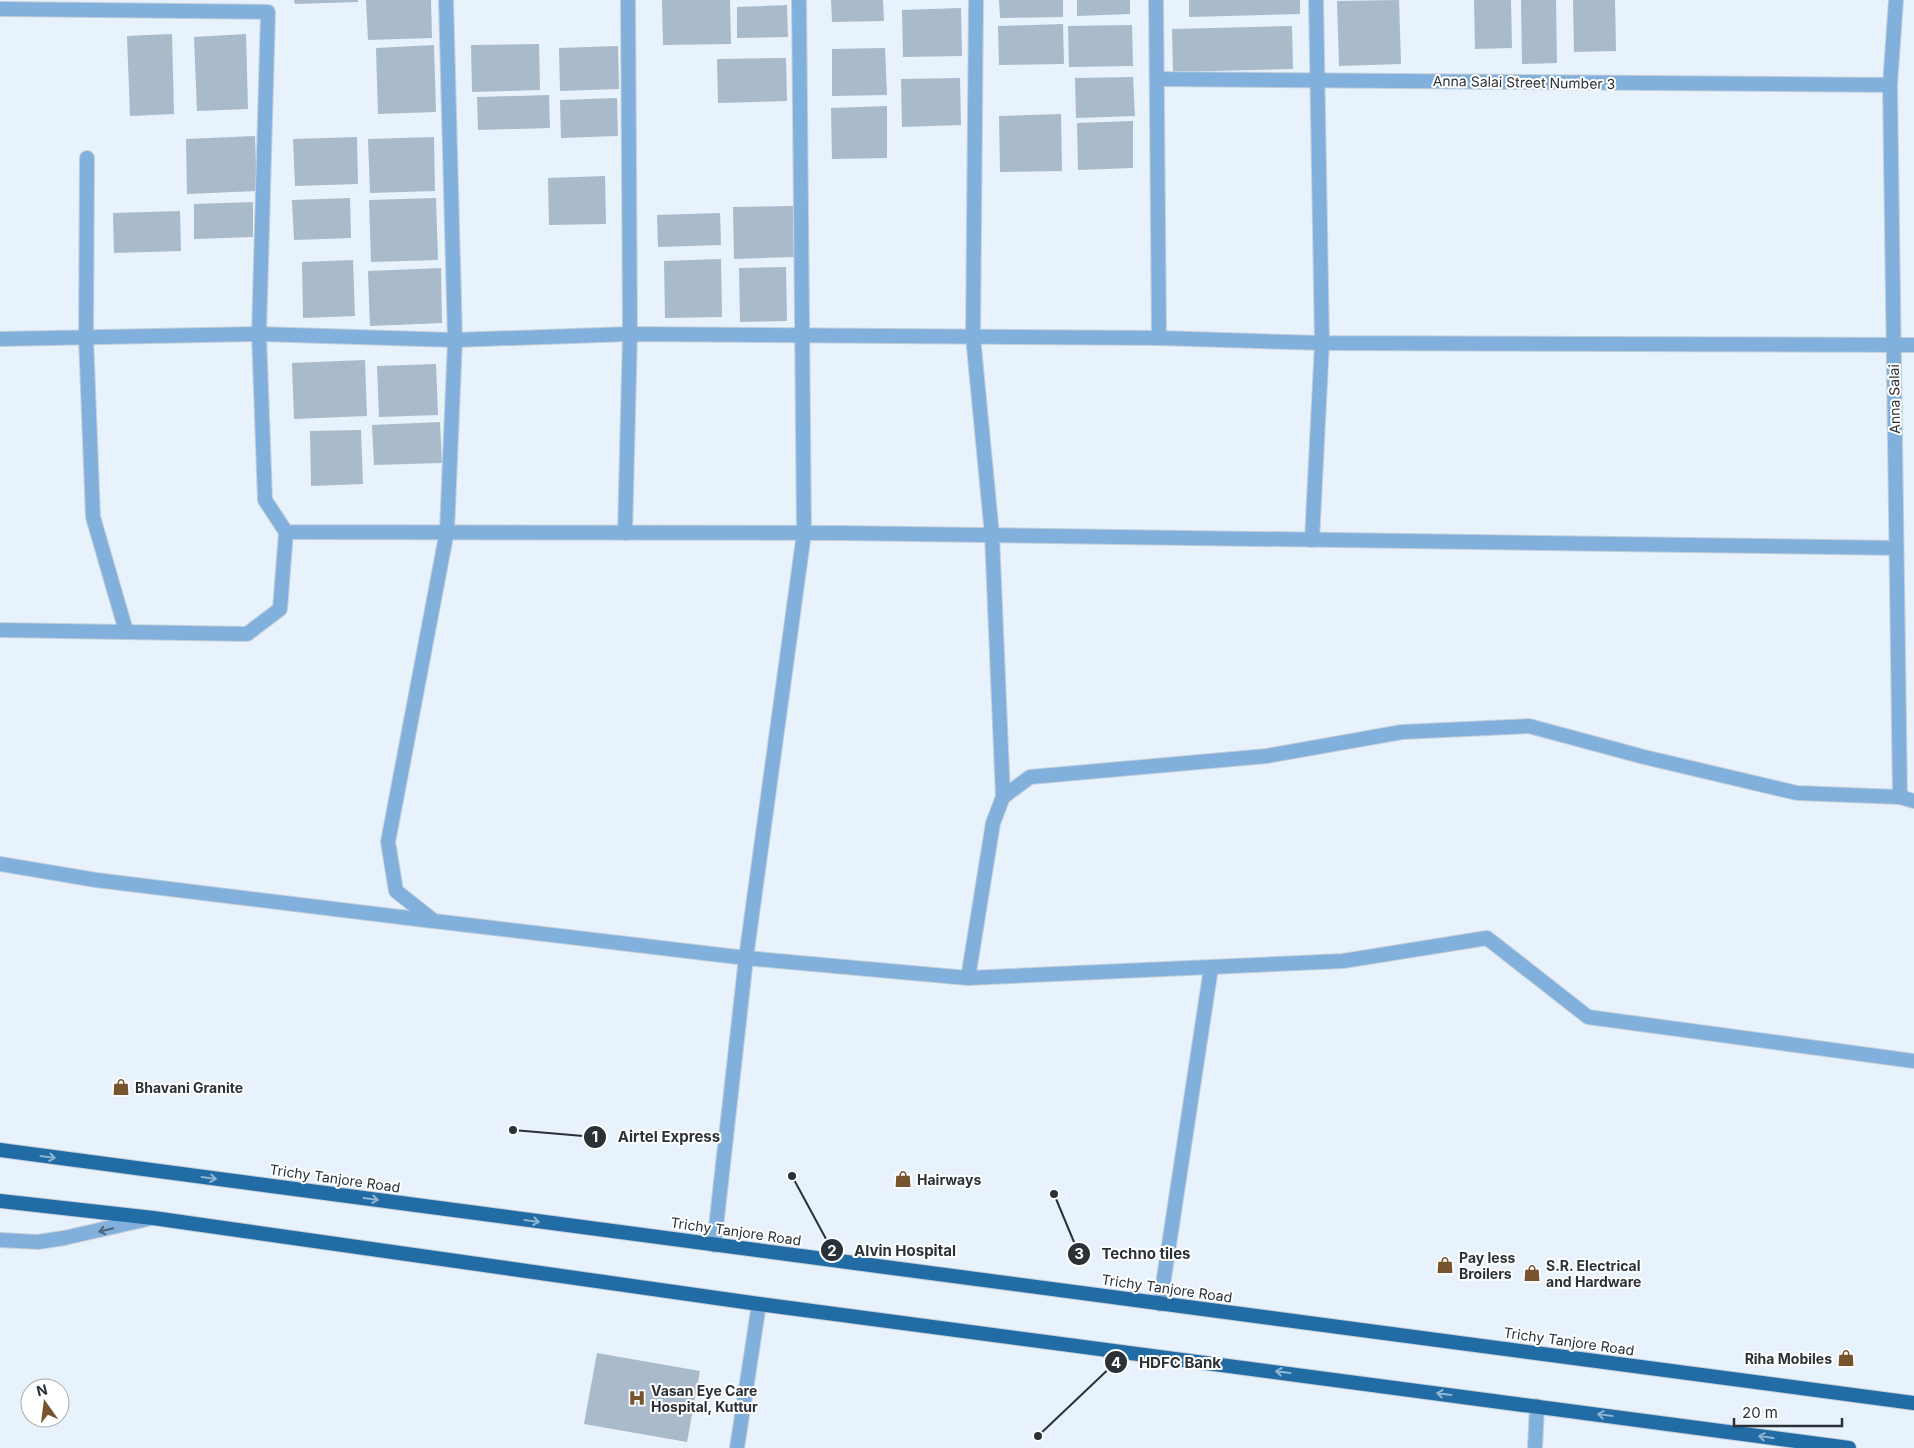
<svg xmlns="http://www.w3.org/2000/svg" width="1914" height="1448" viewBox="0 0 1914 1448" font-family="Inter,sans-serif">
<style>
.building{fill:#a9bacb}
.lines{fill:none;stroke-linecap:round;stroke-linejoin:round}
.service-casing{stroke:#c5cfd9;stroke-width:16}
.minor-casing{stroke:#c5cfd9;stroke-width:16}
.trunk-casing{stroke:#c5cfd9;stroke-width:16}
.service{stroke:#81b0dc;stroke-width:14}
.minor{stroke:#81b0dc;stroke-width:14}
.trunk{stroke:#226ca5;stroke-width:14}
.oneway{stroke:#90b6d2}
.oneway2{stroke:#4d6479}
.labels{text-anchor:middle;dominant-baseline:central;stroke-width:4;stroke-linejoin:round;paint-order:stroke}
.street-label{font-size:14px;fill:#2a3137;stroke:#fff}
.poi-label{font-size:14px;font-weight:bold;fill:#2a3137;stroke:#fff;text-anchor:start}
.leader{fill:none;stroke:#2a3137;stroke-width:2}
.callout-dot{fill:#2a3137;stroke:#fff;stroke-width:2}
.mark-label{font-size:15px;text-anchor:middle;font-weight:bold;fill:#fff}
.callout-label{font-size:15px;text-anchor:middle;font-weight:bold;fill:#2a3137;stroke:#fff;stroke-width:4;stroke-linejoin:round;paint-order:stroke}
</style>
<rect width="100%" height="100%" fill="#e7f2fc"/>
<g class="building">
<path d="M294 0H358V2L295 4Z"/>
<path d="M366 0H431L432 38 368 40Z"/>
<path d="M662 0H730L731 44 663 45Z"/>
<path d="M831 0H883L884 21 832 22Z"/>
<path d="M999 0H1063V17L1000 18Z"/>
<path d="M1077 0H1130V14L1077 16Z"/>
<path d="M1189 0H1300V14L1189 17Z"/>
<path d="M1399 0 1401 64 1339 66 1337 1Z"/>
<path d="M1474 0H1511L1512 48 1475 49Z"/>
<path d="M1521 0H1556L1557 63 1522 64Z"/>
<path d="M1573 0H1615L1616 51 1574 52Z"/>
<path d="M787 5 788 37 737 38V7Z"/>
<path d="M961 8 962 56 903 57 902 10Z"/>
<path d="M1063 24 1064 64 999 65 998 26Z"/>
<path d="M1132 25 1133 66 1069 67 1068 26Z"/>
<path d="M1292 26 1293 69 1173 72 1172 29Z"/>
<path d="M172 34 174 114 130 116 127 36Z"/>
<path d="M246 34 248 109 197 111 194 37Z"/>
<path d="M539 44 540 90 472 92 471 45Z"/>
<path d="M434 45 436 112 378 114 376 48Z"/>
<path d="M618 46 619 89 560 91 559 48Z"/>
<path d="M885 48 887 95 832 96V49Z"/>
<path d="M786 58 787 101 718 103 717 59Z"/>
<path d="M1133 77 1135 116 1076 118 1075 78Z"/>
<path d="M960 78 961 125 902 127 901 79Z"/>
<path d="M549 95 550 128 478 130 477 97Z"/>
<path d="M617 98 618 136 561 138 560 100Z"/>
<path d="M887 106V158L832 159 831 108Z"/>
<path d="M1061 114 1062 171 1000 172 999 116Z"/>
<path d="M1133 121V168L1078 170 1077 123Z"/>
<path d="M255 136 257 191 187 194 186 139Z"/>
<path d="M357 137 358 184 295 186 293 139Z"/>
<path d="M434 137 435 191 370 193 368 139Z"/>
<path d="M605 176 606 224 549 225 548 178Z"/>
<path d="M350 198 351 238 294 240 292 200Z"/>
<path d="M436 198 438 260 371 262 369 200Z"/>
<path d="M253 202V237L194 239V204Z"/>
<path d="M793 206 794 257 734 259 733 207Z"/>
<path d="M180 211 181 251 114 253 113 213Z"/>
<path d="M720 213 721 245 658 247 657 215Z"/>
<path d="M721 259 722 317 665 318 664 261Z"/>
<path d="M353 260 355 316 303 318 302 262Z"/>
<path d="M786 267 787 321 740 322 739 268Z"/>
<path d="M441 268 442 323 370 326 368 271Z"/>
<path d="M365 360 367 416 294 419 292 363Z"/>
<path d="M436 364 438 415 379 417 377 366Z"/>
<path d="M440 422 442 463 374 465 372 425Z"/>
<path d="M361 430 363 484 311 486 310 431Z"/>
<path d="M597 1353 700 1371 687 1442 584 1424Z"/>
</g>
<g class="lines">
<g class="service-casing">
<path id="service" d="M0 1240 38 1242 64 1238 152 1218"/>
</g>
<g class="minor-casing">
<g id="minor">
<path d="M446 0 455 340 447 531 388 842 396 891 434 921 746 958 968 978"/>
<path d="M976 0 973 337 992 535 1003 797"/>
<path d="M1156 0 1159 338"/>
<path d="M1896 0 1890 85 1900 797"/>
<path d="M0 9 268 12 259 334 265 500 286 532 840 533 1896 548"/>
<path d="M1157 79 1890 85"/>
<path d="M87 158 86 338 93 517 126 631"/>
<path d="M0 339 259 334 455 340 630 334 1159 338 1322 343 1914 345"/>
<path d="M625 533 630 334 628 0"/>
<path d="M1312 540 1322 343 1316 0"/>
<path d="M0 630 247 634 280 609 286 532"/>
<path d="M1914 801 1900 797 1797 793 1644 757 1529 726 1402 732 1267 756 1030 777 1003 797 993 823 968 978 1343 961 1487 938 1588 1017 1914 1061"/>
<path d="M0 864 96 880 433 921"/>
<path d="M714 1245 746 958 804 533 799 0"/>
<path d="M1160 1304 1211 968"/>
<path d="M737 1448 759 1304"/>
<path d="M1535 1448 1537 1406"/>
</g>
</g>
<g class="trunk-casing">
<g id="trunk">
<path d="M0 1150 1914 1403"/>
<path d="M0 1201 153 1218 759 1304 1849 1448"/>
</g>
</g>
<use href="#service" class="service"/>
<use href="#minor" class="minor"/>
<use href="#trunk" class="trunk"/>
</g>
<defs><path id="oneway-shaft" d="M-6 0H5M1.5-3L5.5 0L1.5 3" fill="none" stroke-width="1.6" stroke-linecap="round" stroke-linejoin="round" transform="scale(1.25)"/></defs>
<g class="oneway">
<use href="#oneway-shaft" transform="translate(48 1157) rotate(8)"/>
<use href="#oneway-shaft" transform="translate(209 1178) rotate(8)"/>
<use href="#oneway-shaft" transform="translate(371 1199) rotate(8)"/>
<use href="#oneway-shaft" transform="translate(532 1221) rotate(8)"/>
<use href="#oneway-shaft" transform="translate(1283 1372) rotate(-173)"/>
<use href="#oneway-shaft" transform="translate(1444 1394) rotate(-173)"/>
<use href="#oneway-shaft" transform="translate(1605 1415) rotate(-172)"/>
<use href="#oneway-shaft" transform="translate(1766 1437) rotate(-172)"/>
</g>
<use class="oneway2" href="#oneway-shaft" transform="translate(106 1230) rotate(166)"/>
<defs>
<g id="shop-bare" transform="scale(1.35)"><path d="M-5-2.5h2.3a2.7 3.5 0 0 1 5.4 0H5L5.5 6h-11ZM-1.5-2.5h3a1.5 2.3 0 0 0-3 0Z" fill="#78542e" stroke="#fff" stroke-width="2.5" paint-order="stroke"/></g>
<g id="hospital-bare" transform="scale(1.35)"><path d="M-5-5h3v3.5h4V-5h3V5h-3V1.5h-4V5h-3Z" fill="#78542e" stroke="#fff" stroke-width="2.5" paint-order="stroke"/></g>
</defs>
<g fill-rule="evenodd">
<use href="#shop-bare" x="121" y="1087"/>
<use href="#shop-bare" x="903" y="1179"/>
<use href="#shop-bare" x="1445" y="1265"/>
<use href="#shop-bare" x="1532" y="1273"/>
<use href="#shop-bare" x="1846" y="1358"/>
<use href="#hospital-bare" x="637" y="1398"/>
</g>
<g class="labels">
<g class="street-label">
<text transform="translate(1524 82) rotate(1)">Anna Salai Street Number 3</text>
<text transform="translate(1894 399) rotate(-91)">Anna Salai</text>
<text transform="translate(335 1178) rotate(8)">Trichy Tanjore Road</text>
<text transform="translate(736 1231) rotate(8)">Trichy Tanjore Road</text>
<text transform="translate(1167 1288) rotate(8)">Trichy Tanjore Road</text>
<text transform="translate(1569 1341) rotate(8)">Trichy Tanjore Road</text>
</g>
<g class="poi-label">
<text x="135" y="1087">Bhavani Granite</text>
<text x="917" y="1179">Hairways</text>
<text x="1459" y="1257">Pay less<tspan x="1459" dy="16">Broilers</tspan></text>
<text x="1546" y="1265">S.R. Electrical<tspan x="1546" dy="16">and Hardware</tspan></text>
<text x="1832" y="1358" text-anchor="end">Riha Mobiles</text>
<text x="651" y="1390">Vasan Eye Care<tspan x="651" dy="16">Hospital, Kuttur</tspan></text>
</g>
</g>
<path class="leader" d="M513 1130L595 1137M792 1176L832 1250M1054 1194L1079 1254M1038 1436L1116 1362"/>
<g class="callout-dot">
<circle cx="513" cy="1130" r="5"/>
<circle cx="792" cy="1176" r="5"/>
<circle cx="1054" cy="1194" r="5"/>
<circle cx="1038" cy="1436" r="5"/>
<circle cx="595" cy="1137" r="12"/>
<circle cx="832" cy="1250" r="12"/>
<circle cx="1079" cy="1254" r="12"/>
<circle cx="1116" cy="1362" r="12"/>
</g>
<g class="mark-label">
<text x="595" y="1142">1</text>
<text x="832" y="1256">2</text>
<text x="1079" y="1259">3</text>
<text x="1116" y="1368">4</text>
</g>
<g class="callout-label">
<text x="669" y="1142">Airtel Express</text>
<text x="905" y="1256">Alvin Hospital</text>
<text x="1146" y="1259">Techno tiles</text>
<text x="1180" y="1368">HDFC Bank</text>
</g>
<g transform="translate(45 1403) rotate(346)"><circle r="24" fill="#ffffff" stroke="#aaadaf"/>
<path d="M0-4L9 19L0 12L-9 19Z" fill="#78542e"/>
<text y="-8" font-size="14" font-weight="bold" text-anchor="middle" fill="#2a3137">N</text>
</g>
<path d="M1734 1418v8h108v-8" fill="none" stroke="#2a3137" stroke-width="2.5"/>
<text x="1742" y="1418" font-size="15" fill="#2a3137" stroke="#ffffff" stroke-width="4" paint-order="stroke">20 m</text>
</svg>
